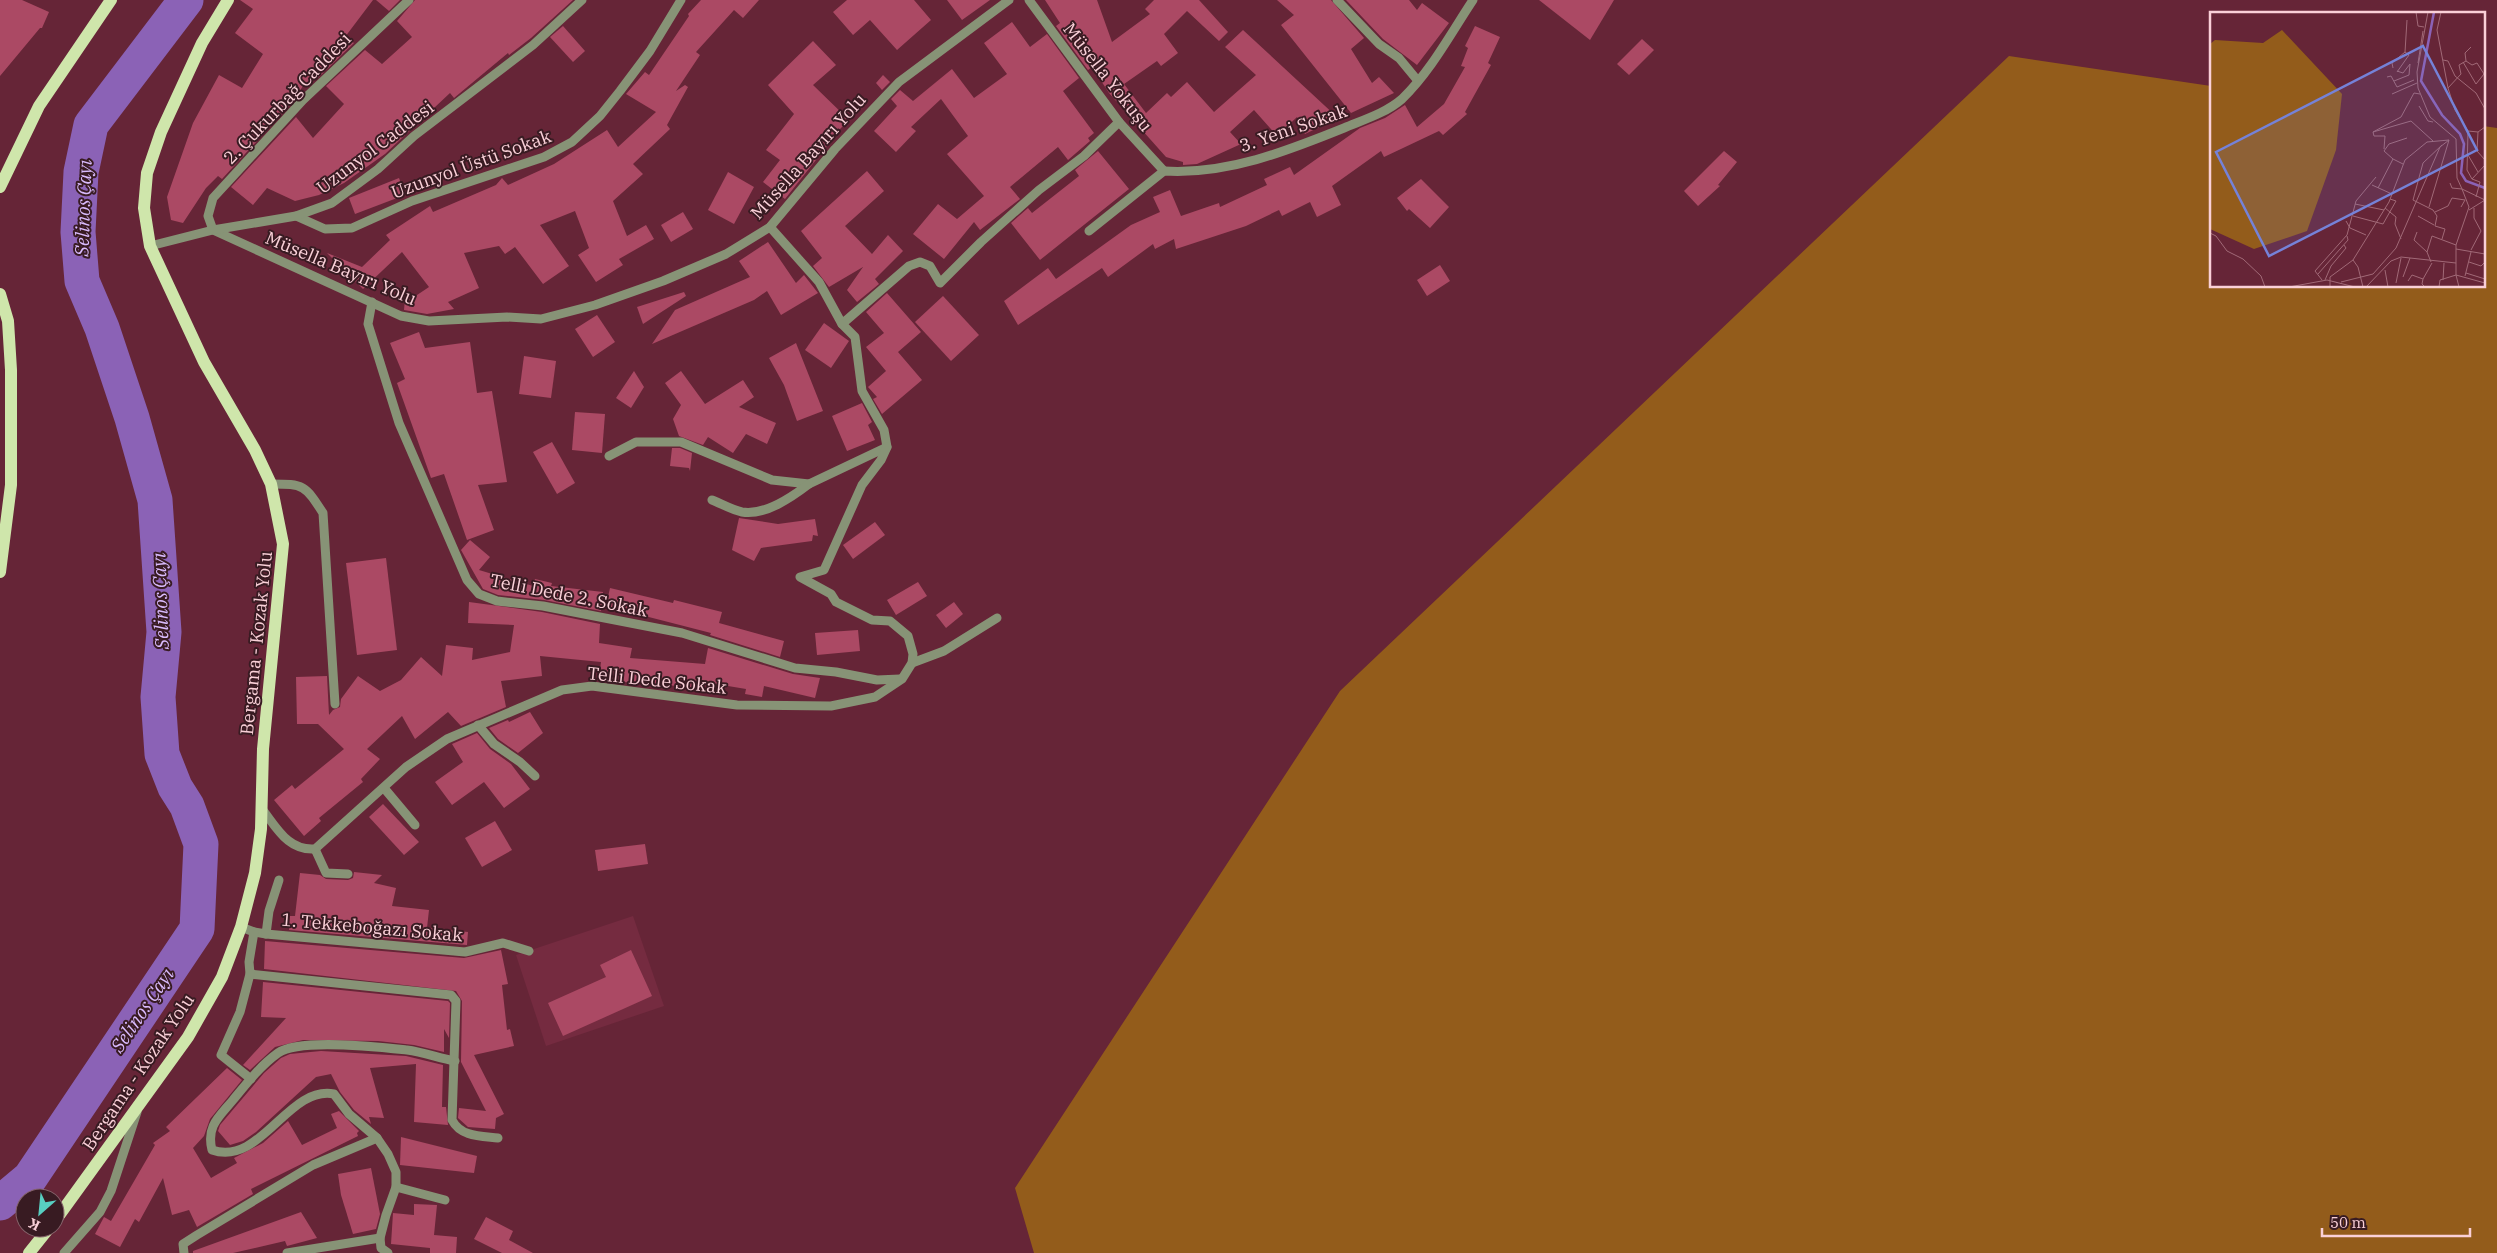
<svg xmlns="http://www.w3.org/2000/svg" width="2497" height="1253" viewBox="0 0 2497 1253" font-family="'IBM Plex Serif',serif">
<style>
.built{fill:#752b40}
.forest{fill:#935c1b}
.lines{fill:none;stroke-linecap:round;stroke-linejoin:round}
.river{stroke:#8b62b6;stroke-width:35}
.building{fill:#ab4964}
.minor{stroke:#879376;stroke-width:9}
.major{stroke:#cfe6ab;stroke-width:12}
.labels{text-anchor:middle;dominant-baseline:central;stroke-width:4;stroke-linejoin:round;paint-order:stroke}
.street-label{font-size:18px;fill:#fad0d8;stroke:#381b22}
.water-label{font-size:19px;font-style:italic;fill:#d9bbfd;stroke:#381b22}
.inset-river{fill:none;stroke:#8b62b6;stroke-width:2.5}
.inset-road{fill:none;stroke:#a16977;stroke-width:1}
.view{fill:#7582d8;fill-opacity:0.15;stroke:#7582d8;stroke-width:2.5}
.inset-edge{fill:none;stroke:#fad0d8;stroke-width:2.5}
</style>
<rect width="100%" height="100%" fill="#662537"/>
<path class="built" d="M633 916 664 1006 546 1046 516 955Z"/>
<path class="forest" d="M2009 56 2211 86V286H2483V126L2497 128V1253H1034L1015 1188 1340 691Z"/>
<g class="lines">
<path class="river" d="M0 1203 30 1178 197 929 201 844 187 806 175 787 162 754 158 697 164 632 155 500 132 418 102 328 82 281 78 232 81 172 91 125 186 0"/>
</g>
<g class="building">
<path d="M0 0H22L49 12 42 28H40L0 76Z"/>
<path d="M240 0H373L345 37 354 43 318 78 315 75 307 85 305 83 291 104 222 179 218 176 206 188 183 223 171 220 167 197 193 123 219 75 242 88 263 54 235 33 253 9Z"/>
<path d="M376 0H400L389 11Z"/>
<path d="M415 0H573L531 38 509 55 508 53 454 98 450 93 385 154 344 183 319 195 295 201 267 188 253 205 231 187 296 117 313 138 344 104 326 86 365 50 382 64 412 37 397 21Z"/>
<path d="M701 0H759L743 18 734 10 696 52 700 55 676 91 685 85 688 87 667 125 670 129 633 164 643 174 613 201 627 236 646 225 654 239 619 259 623 265 596 282 578 255 589 248 575 211 540 225 569 266 543 284 515 247 505 254 499 246 464 253 479 288 448 302 454 309 427 314 404 310 405 299H411L429 287 402 252 363 289 327 253 362 267 390 240 386 235 430 206 433 212 496 185 502 178 508 185 554 164 607 130 618 147 656 112 626 94 645 72 649 75 689 16 688 14Z"/>
<path d="M847 0H914L931 20 897 50 870 20 853 35 833 12Z"/>
<path d="M947 0H990L962 20Z"/>
<path d="M1045 0H1097L1112 42 1150 14 1145 9 1154 0H1199L1228 32 1219 41 1187 11 1164 34 1178 53 1161 66 1157 61 1124 84 1146 113 1167 93 1171 97 1187 82 1214 112 1256 75 1225 47 1243 30 1338 118 1305 134 1297 117 1277 136 1254 110 1230 132 1241 144 1197 164 1183 165V162L1166 157 1109 93 1092 67 1088 70 1056 26 1060 23Z"/>
<path d="M1277 0H1331L1364 38 1351 49 1372 83 1379 77 1394 93 1351 113 1281 25 1294 15Z"/>
<path d="M1346 0H1409L1417 10 1422 3 1449 23 1417 65 1383 39Z"/>
<path d="M1539 0H1614L1590 40Z"/>
<path d="M1012 22 1030 47 1047 34 1079 78 1063 91 1094 133 1088 138 1090 141 1068 160 1058 147 1010 187 1020 199 980 230 974 222 944 259 913 234 938 204 957 219 984 196 947 154 968 136 941 99 911 127 916 131 896 152 874 131 897 106 891 99 900 90 913 101 952 69 974 98 1007 74 984 43Z"/>
<path d="M563 26 585 51 573 62 550 37Z"/>
<path d="M1475 26 1500 37 1488 63 1491 65 1465 112 1467 114 1443 135 1439 131 1384 157 1381 151 1332 186 1341 205 1317 217 1310 202 1282 216 1279 210 1246 226 1176 249 1174 239 1155 249 1153 244 1108 277 1102 268 1018 325 1004 301 1048 268 1056 279 1131 225 1160 212 1153 197 1170 190 1181 216 1219 203 1220 207 1267 185 1264 179 1290 167 1294 175 1360 128 1385 118 1405 105 1417 127 1444 104 1465 67 1461 66 1468 48 1465 46Z"/>
<path d="M1642 39 1654 50 1629 75 1617 64Z"/>
<path d="M813 41 836 65 813 85 849 120 825 144 827 146 785 199 763 182 780 160 766 150 794 114 768 85Z"/>
<path d="M883 75 890 82 882 90 876 83Z"/>
<path d="M1098 151 1129 189 1040 260 1011 223 1028 208 1032 213 1079 176 1075 170Z"/>
<path d="M1724 151 1737 162 1718 185 1720 186 1698 206 1684 191Z"/>
<path d="M867 171 884 191 845 226 872 254 888 235 903 251 875 279 879 284 857 302 847 290 863 267 829 287 813 266 822 258 801 231Z"/>
<path d="M728 172 754 187 734 224 708 210Z"/>
<path d="M399 178 405 195 355 214 349 198Z"/>
<path d="M1421 179 1449 207 1430 228 1409 209 1407 211 1397 198Z"/>
<path d="M683 212 693 229 671 242 661 225Z"/>
<path d="M768 242 796 283 804 275 818 293 781 315 767 291 754 300 652 344 675 310 750 277 739 261Z"/>
<path d="M1440 265 1450 281 1427 296 1417 280Z"/>
<path d="M684 292 686 296 643 324 637 307Z"/>
<path d="M887 293 921 332 898 352 922 380 882 414 873 399 877 397 868 387 886 371 866 347 884 333 866 312Z"/>
<path d="M943 296 979 335 951 361 915 322Z"/>
<path d="M597 315 615 342 593 357 575 329Z"/>
<path d="M824 323 849 341 831 368 805 350Z"/>
<path d="M419 332 425 348 470 342 477 393 492 391 507 482 478 485 494 530 467 540 444 474 431 478 397 383 405 379 390 343Z"/>
<path d="M796 343 823 411 797 421 784 385 769 358Z"/>
<path d="M524 356 556 361 551 398 519 394Z"/>
<path d="M634 371 644 387 631 408 616 398Z"/>
<path d="M681 371 705 404 743 380 754 397 739 407 776 423 767 444 746 434 733 453 708 437 703 445 679 436 673 419 681 405 665 383Z"/>
<path d="M862 403 872 422 868 425 875 440 847 451 832 416Z"/>
<path d="M575 412 605 414 602 453 572 450Z"/>
<path d="M552 442 575 483 557 494 533 452Z"/>
<path d="M672 448H680L692 453 690 471 689 468 670 466Z"/>
<path d="M739 518 778 524 815 519 818 536 813 535 812 541 761 548 754 561 732 550Z"/>
<path d="M875 522 885 535 853 559 843 545Z"/>
<path d="M470 540 490 557 479 570 533 586 535 579 552 583 551 586 603 592 601 611 544 600 498 595 483 589 461 550Z"/>
<path d="M386 558 397 650 357 655 346 563Z"/>
<path d="M918 582 927 596 896 615 887 600Z"/>
<path d="M610 588 673 603 674 600 722 612 719 623 784 641 780 657 710 635 711 633 606 606Z"/>
<path d="M469 602 542 612 600 624 599 643 632 648 630 658 705 664 708 648 793 674 820 678 815 698 764 686 762 697 745 694 746 689 692 680V687L624 682 599 678 601 662 540 656 542 676 501 681 506 707 461 726 448 712 415 739 402 716 367 749 380 759 361 779 363 782 319 818 321 821 304 836 274 800 292 785 295 789 344 749 318 724H297L296 677 327 676 329 715 333 710 340 707 341 699 358 676 380 691 401 680 421 657 442 676 446 645 473 648 472 660 510 652 514 625 468 623Z"/>
<path d="M954 602 963 614 946 628 936 615Z"/>
<path d="M858 630 860 651 817 655 815 633Z"/>
<path d="M530 712 543 733 518 753 498 739 489 728 508 720 509 722Z"/>
<path d="M477 733 490 749 511 764 530 789 504 808 484 782 452 805 435 782 463 762 452 744Z"/>
<path d="M383 804 419 842 404 855 369 817Z"/>
<path d="M495 821 512 850 482 867 465 838Z"/>
<path d="M645 844 648 864 598 871 595 850Z"/>
<path d="M354 872 382 875 374 883 396 888 392 906 429 910 427 928 468 932 467 945 289 930 290 916H295L300 873 320 875 326 879 348 880 353 878Z"/>
<path d="M265 941 464 958 501 950 508 984 502 985 507 1030 510 1029 514 1046 474 1055 504 1114 496 1118 495 1129 468 1127 458 1118 459 1108 486 1111 461 1062 462 1001 456 991 264 969Z"/>
<path d="M631 950 652 996 563 1036 548 1003 606 977 600 965Z"/>
<path d="M263 982 448 1001 450 1003 449 1038 444 1029V1052L414 1045 378 1041 303 1040 275 1047 250 1070 243 1065 286 1018 261 1017Z"/>
<path d="M321 1051 406 1056 443 1065 442 1107H446L448 1125 414 1122 416 1064 370 1068 384 1118 369 1117 371 1124 354 1110 340 1092 331 1074 316 1077 256 1132 243 1141 230 1145 218 1131 220 1125 264 1073 281 1058 290 1054Z"/>
<path d="M227 1068 242 1080 210 1119 204 1136 193 1148 211 1178 237 1163 234 1158 263 1143 288 1121 302 1145 337 1128 331 1114 339 1111 359 1131 357 1133 358 1136 251 1189 253 1194 197 1227 189 1210 172 1215 163 1178 139 1222 135 1219 120 1247 95 1234 104 1217 111 1221 155 1145 153 1143 170 1131 166 1127Z"/>
<path d="M401 1137 477 1156 474 1173 400 1165Z"/>
<path d="M371 1168 380 1214 376 1229 353 1234 341 1195 338 1174Z"/>
<path d="M414 1204 437 1205 434 1235 457 1237 456 1253H430V1248L391 1244 393 1213 414 1215Z"/>
<path d="M301 1212 317 1238 287 1246 285 1241 233 1253H193V1251Z"/>
<path d="M486 1217 513 1231 509 1240 533 1253H502L474 1239Z"/>
</g>
<g class="lines">
<g class="minor">
<path d="M409 0 303 100 213 198 208 216 213 230 401 316 429 321 507 317 541 319 595 305 663 281 726 254 770 227 835 149 899 82 1009 0"/>
<path d="M1029 0 1119 122 1164 171"/>
<path d="M1337 0 1379 44 1399 58 1418 81"/>
<path d="M296 216 325 229 352 228 412 201 544 157 572 142 600 116 620 91 650 51 681 0"/>
<path d="M770 227 819 282 842 324 909 266 920 262 930 266 940 283 981 242 1039 190 1084 156 1119 122"/>
<path d="M1089 231 1164 171C1227 175 1287 151 1344 128 1363 120 1386 113 1402 99 1431 71 1451 33 1473 0"/>
<path d="M150 246 213 230 296 216 332 203 378 169 414 136 533 45 582 0"/>
<path d="M372 302 368 324 399 423 467 580 479 594 497 601 543 606 682 633 795 668 836 672 877 680 900 679"/>
<path d="M609 456 636 442H681L772 480 809 484 887 447 884 430 862 391 855 337 842 324"/>
<path d="M271 484C304 484 305 485 323 513L335 704"/>
<path d="M712 500C722 504 732 510 742 512 765 516 792 497 809 484"/>
<path d="M912 663 944 651 997 618"/>
<path d="M478 725 494 744 520 762 535 776"/>
<path d="M384 788 415 825"/>
<path d="M262 809C277 828 288 851 315 849L406 767 447 739 562 690 592 686 737 705 831 706 875 697 902 679 912 663 913 654 908 636 890 621 872 620 836 602 831 594 800 577 824 570 862 485 881 460 887 447"/>
<path d="M315 849 326 873 348 874"/>
<path d="M241 927 254 932 266 934 465 952 503 943 529 951"/>
<path d="M266 934 269 911 279 880"/>
<path d="M250 974 451 995 456 1001 452 1120C461 1137 480 1136 498 1138"/>
<path d="M251 1079 221 1055 240 1012 250 974 249 962 254 932"/>
<path d="M396 1187 445 1200"/>
<path d="M380 1238 381 1248 388 1253"/>
<path d="M64 1253 100 1212 111 1191 137 1112"/>
<path d="M184 1253 183 1244 197 1235 313 1165 377 1138"/>
<path d="M287 1253 380 1238 386 1215 396 1187V1172L388 1154 377 1138 349 1114 334 1094C288 1085 261 1167 212 1150 206 1126 219 1117 233 1100 246 1084 261 1065 278 1053 299 1038 379 1047 407 1050 423 1052 439 1058 455 1061"/>
</g>
<g class="major">
<path d="M0 187 39 106 111 0"/>
<path d="M0 294 8 321 11 370V485L0 572"/>
<path d="M55 1221 188 1037 222 977 241 927 255 873 261 829 263 749 283 544 271 484 255 450 204 362 150 246 144 208 147 173 161 132 202 43 228 0"/>
<path d="M29 1253 49 1228"/>
</g>
</g>
<g class="labels">
<g class="street-label">
<text transform="translate(1108 77) rotate(52)">Müsella Yokuşu</text>
<text transform="translate(287 98) rotate(-46)">2. Çukurbağ Caddesi</text>
<text transform="translate(1293 128) rotate(-19)">3. Yeni Sokak</text>
<text transform="translate(375 147) rotate(-37)">Uzunyol Caddesi</text>
<text transform="translate(808 156) rotate(-48)">Müsella Bayırı Yolu</text>
<text transform="translate(471 164) rotate(-20)">Uzunyol Üstü Sokak</text>
<text transform="translate(341 268) rotate(23)">Müsella Bayırı Yolu</text>
<text transform="translate(569 595) rotate(11)">Telli Dede 2. Sokak</text>
<text transform="translate(256 643) rotate(-84)">Bergama - Kozak Yolu</text>
<text transform="translate(657 680) rotate(6)">Telli Dede Sokak</text>
<text transform="translate(372 927) rotate(5)">1. Tekkeboğazı Sokak</text>
<text transform="translate(138 1072) rotate(-56)">Bergama - Kozak Yolu</text>
</g>
<g class="water-label">
<text transform="translate(83 208) rotate(-88)">Selinos Çayı</text>
<text transform="translate(160 601) rotate(-92)">Selinos Çayı</text>
<text transform="translate(142 1010) rotate(-56)">Selinos Çayı</text>
</g>
</g>
<g transform="translate(2210 12)">
<rect width="275" height="275" fill="#662537"/>
<path d="M72 18 132 82 126 138 97 219 44 237 0 217V32L5 28 53 31Z" fill="#935c1b"/>
<path class="inset-river" d="M224 0 211 69 232 103 250 122 254 132 251 161 256 169 275 176"/>
<path class="inset-road" d="M206 0 208 14 214 15M218 0 207 60 208 76 220 105 246 127 247 166 252 177 275 188M231 0 227 18 238 76 245 98 258 119 257 158 262 167 270 170 266 185M233 48 238 49 245 64 266 81 275 97M253 50 266 72 274 62 267 51 262 53 256 49M208 51 213 19M183 56 182 51 195 40 197 8M187 59 193 61 200 52M187 60 199 43 195 40M177 65 181 64 187 75 204 68M184 69 199 63 200 52M238 76 251 62 249 53 256 49 255 41 261 35M182 82 207 71M209 94 218 109 223 110M258 119 268 120 275 115M163 120 201 109 223 129M163 120 191 105 204 81 210 82M163 120 164 124H175L174 137M268 120 267 139 275 148M232 133 213 151 203 188 223 198 227 204 225 214 235 217 232 227M258 143 268 160M183 147 174 139 179 132 197 126M262 167 275 153M240 171 242 176 252 177 259 195 246 233V263L249 275M162 173 182 182M168 176 183 147 193 152M145 192 174 198M175 196 186 205 185 212 191 227M259 198 275 188M225 200 238 194 242 186 255 188 251 195M143 204 173 212 186 189 180 187M208 204 224 213M136 209 140 216 156 223M207 220 204 228 217 240M0 221 6 224 17 239 33 247 51 264 55 275M246 237 275 242M261 238 271 219 264 206V196M143 248 148 255 153 275M221 250 217 240 222 224 246 233M259 250 271 254 275 250M175 258 178 275M256 261 275 267M108 262 138 228 137 224M246 263 275 271M255 264 261 240M193 265 200 246M112 268 105 259 137 223 146 189 166 165M115 268 121 254 136 236 134 233M233 268 234 251M198 269 202 263 213 267M131 270 163 262 186 236 230 135 239 128M186 271 191 246M79 275 117 268 145 275M120 275V265L143 248 179 190 195 148 217 130 239 128 219 195M156 275 181 249 191 245 246 251M215 275 212 272 213 267 222 251M229 275 230 268 246 263"/>
<path class="view" d="M213 34 267 138 59 244 6 140Z"/>
<rect width="275" height="275" class="inset-edge"/>
</g>
<g transform="translate(40 1213) rotate(207)"><circle r="24" fill="#381b22" stroke="#86636b"/>
<path d="M0-4L9 19L0 12L-9 19Z" fill="#58cec1"/>
<text y="-8" font-size="14" font-weight="bold" text-anchor="middle" fill="#fad0d8">K</text>
</g>
<path d="M2322 1228v8h148v-8" fill="none" stroke="#fad0d8" stroke-width="2.5"/>
<text x="2330" y="1228" font-size="15" fill="#fad0d8" stroke="#381b22" stroke-width="4" paint-order="stroke">50 m</text>
</svg>
